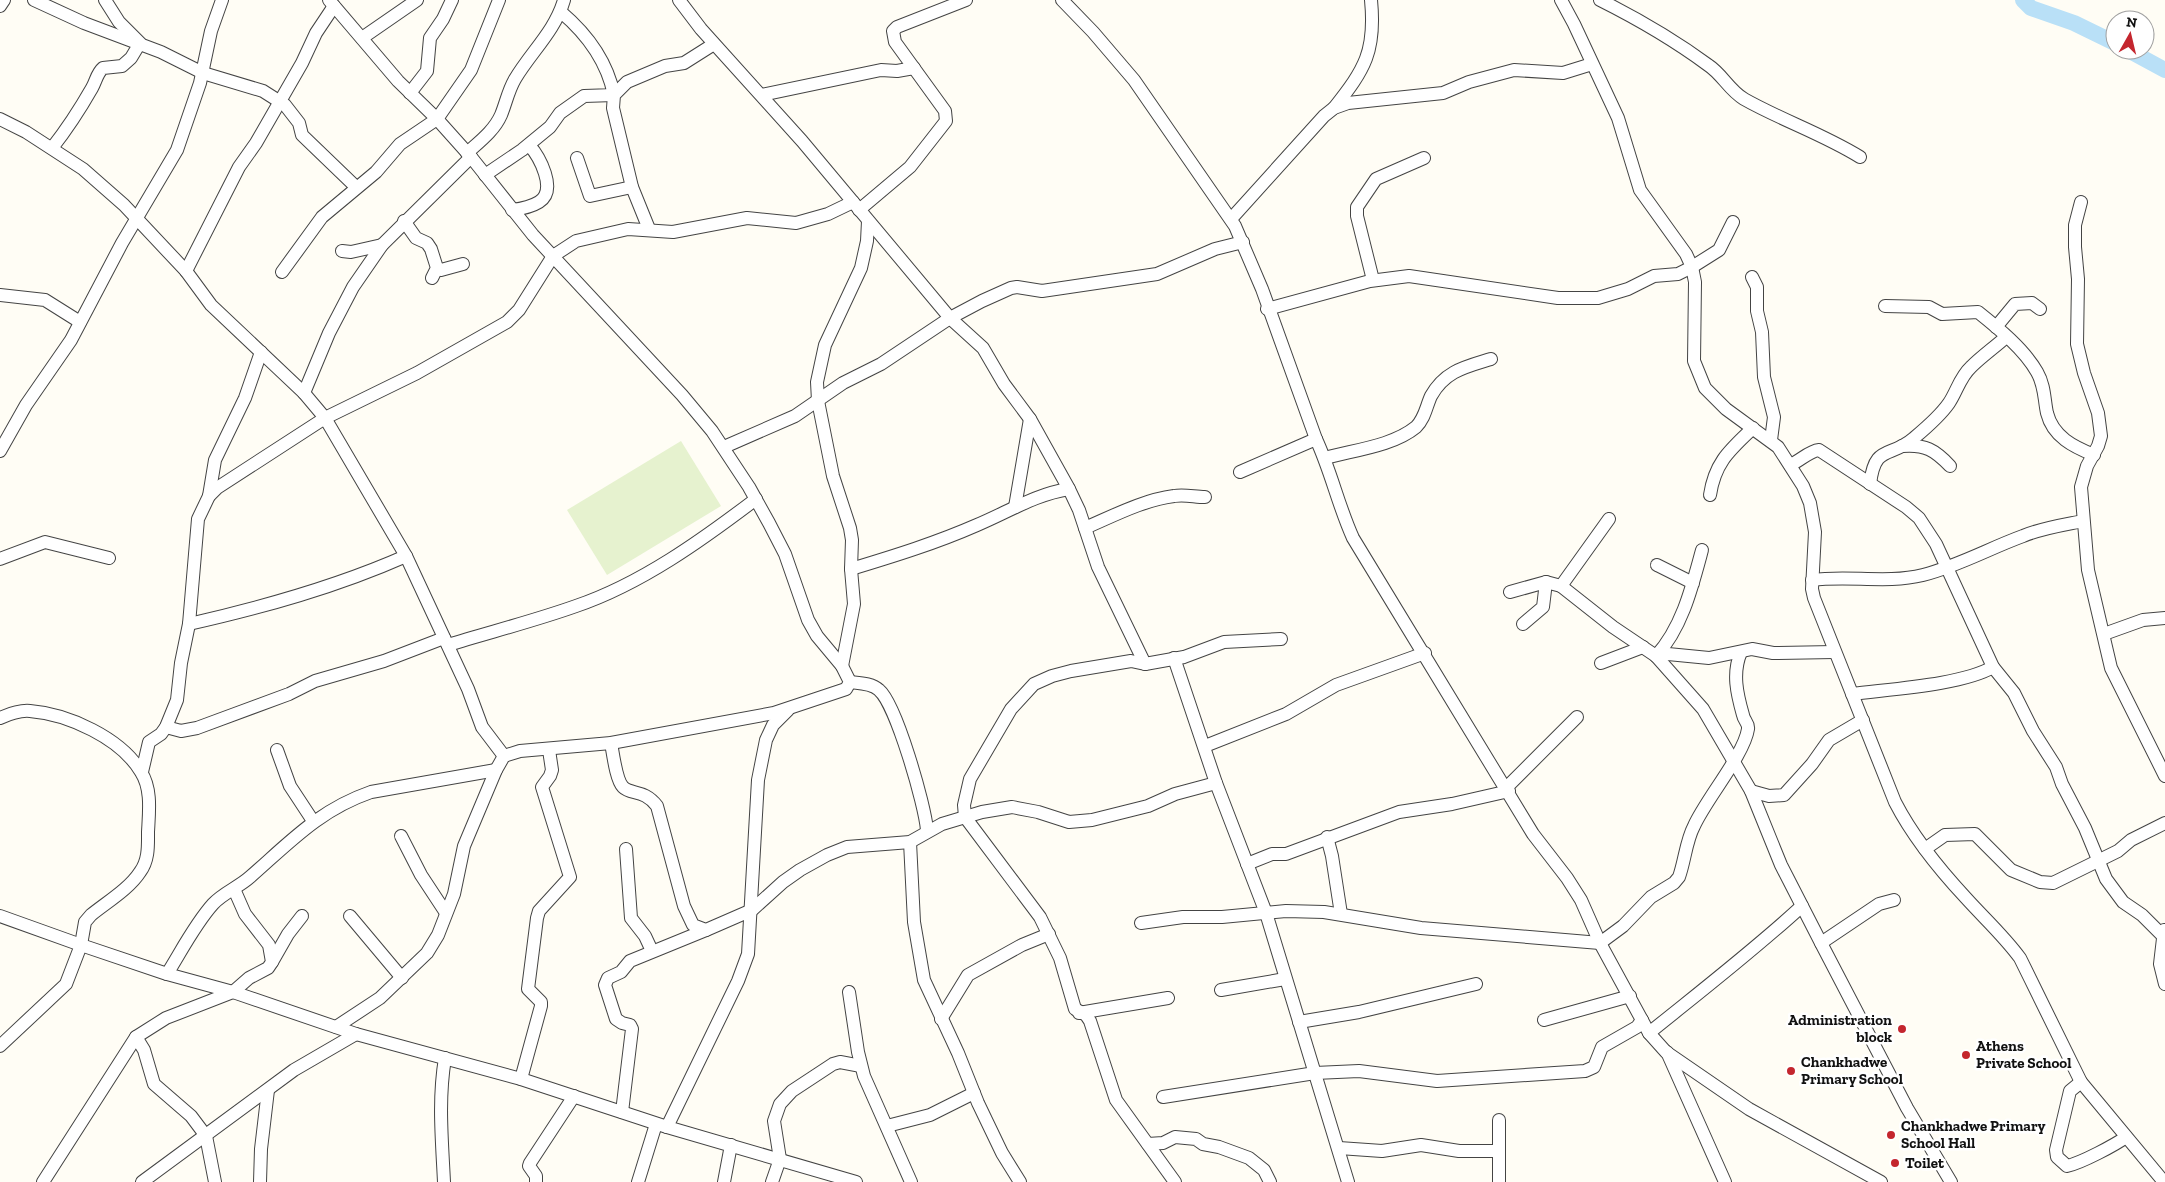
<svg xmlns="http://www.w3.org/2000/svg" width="2165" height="1182" viewBox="0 0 2165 1182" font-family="'Zilla Slab',serif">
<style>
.pitch{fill:#e6f2cf}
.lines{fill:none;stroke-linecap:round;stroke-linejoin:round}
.river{stroke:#b9e0f7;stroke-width:16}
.minor-casing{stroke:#444;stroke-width:14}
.minor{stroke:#fff;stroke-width:12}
.poi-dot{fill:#c4262e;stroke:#fff;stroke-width:2}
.labels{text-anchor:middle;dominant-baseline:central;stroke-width:5;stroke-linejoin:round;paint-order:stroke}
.poi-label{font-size:15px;font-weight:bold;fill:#111;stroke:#fff;text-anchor:start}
</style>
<rect width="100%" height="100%" fill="#fffdf5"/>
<path class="pitch" d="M681 441 721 506 607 575 567 510Z"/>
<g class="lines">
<g class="river">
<path d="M2023 0 2031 8 2074 23 2115 43"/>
<path d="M2128 50 2165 70"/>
</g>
<g class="minor-casing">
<g id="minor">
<path d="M34 0 84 23 161 52 203 73 263 91 285 105 299 123 302 135 356 187"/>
<path d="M329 0 398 81 437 119 471 157 533 235 682 395 712 431 749 487 769 523 785 554 808 620 817 636 842 666 850 682 846 689 774 713 611 743 520 751 504 756 496 770 464 846 454 894 438 935 427 953 380 998 336 1027"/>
<path d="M679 0 701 29 802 141 950 318 983 348 1004 384 1030 419 1069 489 1079 510 1098 567 1145 664"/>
<path d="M1062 0 1093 32 1134 80 1235 226 1262 289 1316 439C1331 471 1338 505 1353 538L1533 834 1567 878 1581 900 1600 943 1649 1033 1666 1052 1749 1109 1881 1182"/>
<path d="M1561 0 1574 24 1618 118 1640 190 1686 254 1692 267 1695 282 1694 361 1705 388 1726 409 1778 447 1803 486 1810 503 1815 532 1812 589 1814 598 1895 802C1913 837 1939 869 1966 898 1984 918 2004 936 2020 958L2081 1082 2164 1182"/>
<path d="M1600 0C1638 19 1674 40 1708 65 1722 74 1729 90 1744 99 1781 120 1823 134 1860 157"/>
<path d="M0 6 4 0"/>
<path d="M362 38 417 0"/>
<path d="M410 93 427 71 430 38 443 19 452 0"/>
<path d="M762 95 881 70 897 71 914 68"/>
<path d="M1334 108C1365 69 1376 51 1371 0"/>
<path d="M0 119 26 132 83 169 124 205 186 271 211 305 304 393 325 418 406 556 468 689 482 727 504 756"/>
<path d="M52 148C67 129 80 109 92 88 96 81 97 73 103 68L122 66 131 58 140 43 119 22 105 0"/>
<path d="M467 153C479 142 494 131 501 115 506 103 508 91 515 79 531 52 555 31 564 0"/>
<path d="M577 158 590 196 632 187"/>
<path d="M485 175 522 150 550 127 560 113 584 96 614 95C607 61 587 34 561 12"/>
<path d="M2081 202 2075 225V247L2078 279 2077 344 2084 373 2098 413 2101 436 2098 446 2087 466 2081 487 2088 570 2111 668 2165 776"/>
<path d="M512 210C520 209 531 207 539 202 558 190 539 156 529 145"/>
<path d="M859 210 910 167 946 121 945 111 895 42 893 31 897 27 966 0"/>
<path d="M1231 219 1324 116 1334 108 1348 103 1443 93 1469 82 1514 70 1563 73 1592 64"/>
<path d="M404 221 416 238 427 243 431 249 437 268 432 278"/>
<path d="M649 229 632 187 613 108 614 95 627 82 665 66 684 63 714 44"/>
<path d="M342 251 351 252 382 245"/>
<path d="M437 268 441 270 463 264"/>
<path d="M186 271 239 167 256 143 302 63 316 33 334 6"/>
<path d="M282 272 322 217 376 172 400 144 437 119 471 70 499 0"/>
<path d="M1752 277 1757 287V311L1762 332 1764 377 1774 417 1771 440"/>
<path d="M1373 280 1357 216V207L1376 179 1424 158"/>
<path d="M0 295 45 300 80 322"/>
<path d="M1885 306 1929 307 1942 314 1978 312C1998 328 2024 349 2037 372 2045 386 2044 399 2047 413 2053 437 2074 447 2094 455"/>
<path d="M1267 309 1370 281 1409 276 1558 298H1598L1628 289 1654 276 1678 274 1692 267 1719 250 1733 222"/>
<path d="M1996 327 2015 304 2032 303 2040 309"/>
<path d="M304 393 329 333 353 287 382 245 471 157"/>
<path d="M1902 446C1925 444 1935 450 1950 466"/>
<path d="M724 447 795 416 843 383 881 364 950 318 982 301 1011 288 1017 287 1042 291 1157 274 1215 249 1243 242"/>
<path d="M0 451 26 405 71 340 122 243 177 150 200 83 211 31 222 0"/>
<path d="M1325 458C1354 450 1393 446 1416 427 1425 418 1426 407 1431 396 1445 371 1465 367 1491 359"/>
<path d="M1790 465C1800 461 1809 451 1819 450L1906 507 1919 518 1936 544 1993 667 2014 693 2033 731 2056 767 2062 784 2085 828 2106 879 2123 902 2142 915 2165 938"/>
<path d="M1240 472 1316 439"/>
<path d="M1870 484C1875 443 1890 459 1914 438 1926 428 1940 416 1949 403 1957 391 1960 377 1971 367 1982 356 1995 347 2006 337"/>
<path d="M1710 495C1715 462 1730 450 1753 428"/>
<path d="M209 496 215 460 245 398 261 352"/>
<path d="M1015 507 1030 419"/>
<path d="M1085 528C1113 516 1143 500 1174 496 1184 494 1195 497 1205 497"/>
<path d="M0 559 45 542 109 558"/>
<path d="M1657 565 1693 583"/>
<path d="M851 569C894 556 936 543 977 525 1008 512 1036 494 1069 489"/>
<path d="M1812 580C1850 575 1886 584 1923 575 1958 566 1990 548 2023 536 2042 528 2063 525 2083 521"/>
<path d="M1561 586 1613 627 1656 656 1703 709 1751 791 1781 865 1821 943 1907 1108 1951 1182"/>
<path d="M1510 592 1546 582 1561 586 1609 519"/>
<path d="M189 624C264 607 336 587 406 556"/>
<path d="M1523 624 1543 607 1546 582"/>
<path d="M2104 634 2143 620 2165 618"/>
<path d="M448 645C490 632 534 621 576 606 641 584 702 540 756 499"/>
<path d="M1656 656 1668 654 1709 658 1752 649 1773 653 1834 652"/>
<path d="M1656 656C1682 628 1692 587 1702 550"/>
<path d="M1174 658 1216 783 1266 913 1348 1182"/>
<path d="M1601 663 1643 647"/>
<path d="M842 666 854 604 851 569 852 540 850 528 833 476 818 401 817 382 825 345 861 268 867 241 868 221"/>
<path d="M850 682C859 683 872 683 879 690 896 704 925 805 927 830"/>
<path d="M1852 694C1890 689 1962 685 1993 667"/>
<path d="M0 718C9 714 20 710 30 711 68 714 121 738 141 772 152 789 149 812 148 832 148 845 149 860 140 872 129 889 107 902 91 915L85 922 81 945 66 984 0 1046"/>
<path d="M166 727 181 731 197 728 289 694 315 681 384 661 444 638"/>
<path d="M611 743C613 753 616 780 623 787 631 795 644 789 657 806L684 906 693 925 706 930 752 910 783 882 800 870 827 855 847 847 910 842 942 824 982 812 1012 807 1038 812 1069 822 1092 820 1148 806 1175 794 1216 783"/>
<path d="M1205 746 1286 714 1336 685 1425 653"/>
<path d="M277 750 290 786 313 821"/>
<path d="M142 772 149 742 161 734 166 727 177 700 181 663 189 624 198 519 209 496 217 488 325 418 417 373 507 322 519 310 553 256 576 241 628 229 673 232 747 218 796 223 828 214 853 202"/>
<path d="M1506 788 1577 717"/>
<path d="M1751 791 1769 796 1784 795 1812 764 1829 740 1863 720"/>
<path d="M401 836 421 875 446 913"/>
<path d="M1327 837 1332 856 1341 914"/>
<path d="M910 842 914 922 924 980 958 1053 978 1103 1002 1153 1020 1182"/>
<path d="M626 849 631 918 645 936 652 951"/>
<path d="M1925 849 1945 835 1975 834 2011 870 2040 882 2053 883 2118 851 2131 840 2165 823"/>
<path d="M1247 864 1272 854H1286L1399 812 1452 804 1509 791"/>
<path d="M0 916 81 945 167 974 233 992 356 1034 521 1079 667 1127 856 1182"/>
<path d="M350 916 402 978"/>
<path d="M1141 923 1183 917H1222L1286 911 1324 912 1421 928 1600 943 1623 926 1651 897 1674 883 1679 877C1685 860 1686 841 1694 826 1706 799 1744 755 1748 729 1749 723 1744 721 1743 715 1737 694 1732 673 1741 652"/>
<path d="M2164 930 2160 964 2165 984"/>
<path d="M1821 943 1879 904 1894 900"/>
<path d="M272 962 288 934 302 916"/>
<path d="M167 974C182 950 195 924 213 904 223 893 239 887 250 877 290 842 319 810 371 792L496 770"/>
<path d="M1221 990 1285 979"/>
<path d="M849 992 858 1052 864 1076 911 1182"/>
<path d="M1079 1013 1168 998"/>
<path d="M941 1019 968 975 1022 945 1049 934"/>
<path d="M1544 1020 1630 996"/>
<path d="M1299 1022 1359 1012 1476 984"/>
<path d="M1649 1033C1701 991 1753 951 1802 906"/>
<path d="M136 1037 144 1050 154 1084 191 1116 206 1136 215 1182"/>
<path d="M1667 1052 1725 1182"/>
<path d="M521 1079 541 1006V1002L528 989 537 918 539 911 570 877 542 787 550 776 552 770 549 750"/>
<path d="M2081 1082 2070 1091 2056 1150 2057 1157 2067 1166C2081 1163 2115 1145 2126 1137"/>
<path d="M1163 1097 1315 1073 1359 1071 1437 1081 1585 1071 1594 1067 1602 1047 1637 1027 1642 1020"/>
<path d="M622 1112 632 1029 630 1025 622 1023 616 1019 605 985 608 978 621 972 630 961 706 930"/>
<path d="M1499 1120V1182"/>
<path d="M887 1126 930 1115 974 1093"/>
<path d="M667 1127 738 981 748 954 758 780 766 740 773 725 788 710"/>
<path d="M1148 1144 1163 1143 1175 1137 1196 1139 1203 1144 1219 1147 1249 1158 1264 1170 1270 1182"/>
<path d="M1339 1148 1382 1151 1421 1145 1459 1151H1498"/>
<path d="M43 1182 136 1037 166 1018 233 992 249 978 268 968 272 962 269 945 245 914 234 889"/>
<path d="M142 1182 294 1070 356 1034"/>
<path d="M260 1182 261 1149 268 1090"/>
<path d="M444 1182C442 1140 438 1100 445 1058"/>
<path d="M536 1182V1176L529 1166 530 1163 574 1096"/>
<path d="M638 1182 656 1124"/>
<path d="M724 1182 731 1145"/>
<path d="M772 1182 780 1159 774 1121 780 1104 792 1091 833 1064 840 1062 861 1066"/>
<path d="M1175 1182 1116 1100 1090 1021 1086 1015 1075 1009 1060 958 1040 917 965 817 964 805 970 779 1011 709 1034 684 1052 676 1071 671 1131 661 1145 664 1184 657 1224 642 1281 639"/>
</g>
</g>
<use href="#minor" class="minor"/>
</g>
<g class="poi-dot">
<circle cx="1902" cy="1029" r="5"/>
<circle cx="1966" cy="1055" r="5"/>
<circle cx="1791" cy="1071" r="5"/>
<circle cx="1891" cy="1135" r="5"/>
<circle cx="1895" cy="1163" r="5"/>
</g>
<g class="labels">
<g class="poi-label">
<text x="1892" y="1020" text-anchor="end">Administration<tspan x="1892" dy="17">block</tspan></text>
<text x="1976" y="1046">Athens<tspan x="1976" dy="17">Private School</tspan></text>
<text x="1801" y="1062">Chankhadwe<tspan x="1801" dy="17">Primary School</tspan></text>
<text x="1901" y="1126">Chankhadwe Primary<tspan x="1901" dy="17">School Hall</tspan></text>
<text x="1905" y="1163">Toilet</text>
</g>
</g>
<g transform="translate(2130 35) rotate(8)"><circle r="24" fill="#ffffff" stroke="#a0a0a0"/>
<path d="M0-4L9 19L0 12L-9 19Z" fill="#c4262e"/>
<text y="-8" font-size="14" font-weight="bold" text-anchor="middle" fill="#111111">N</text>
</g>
</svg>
